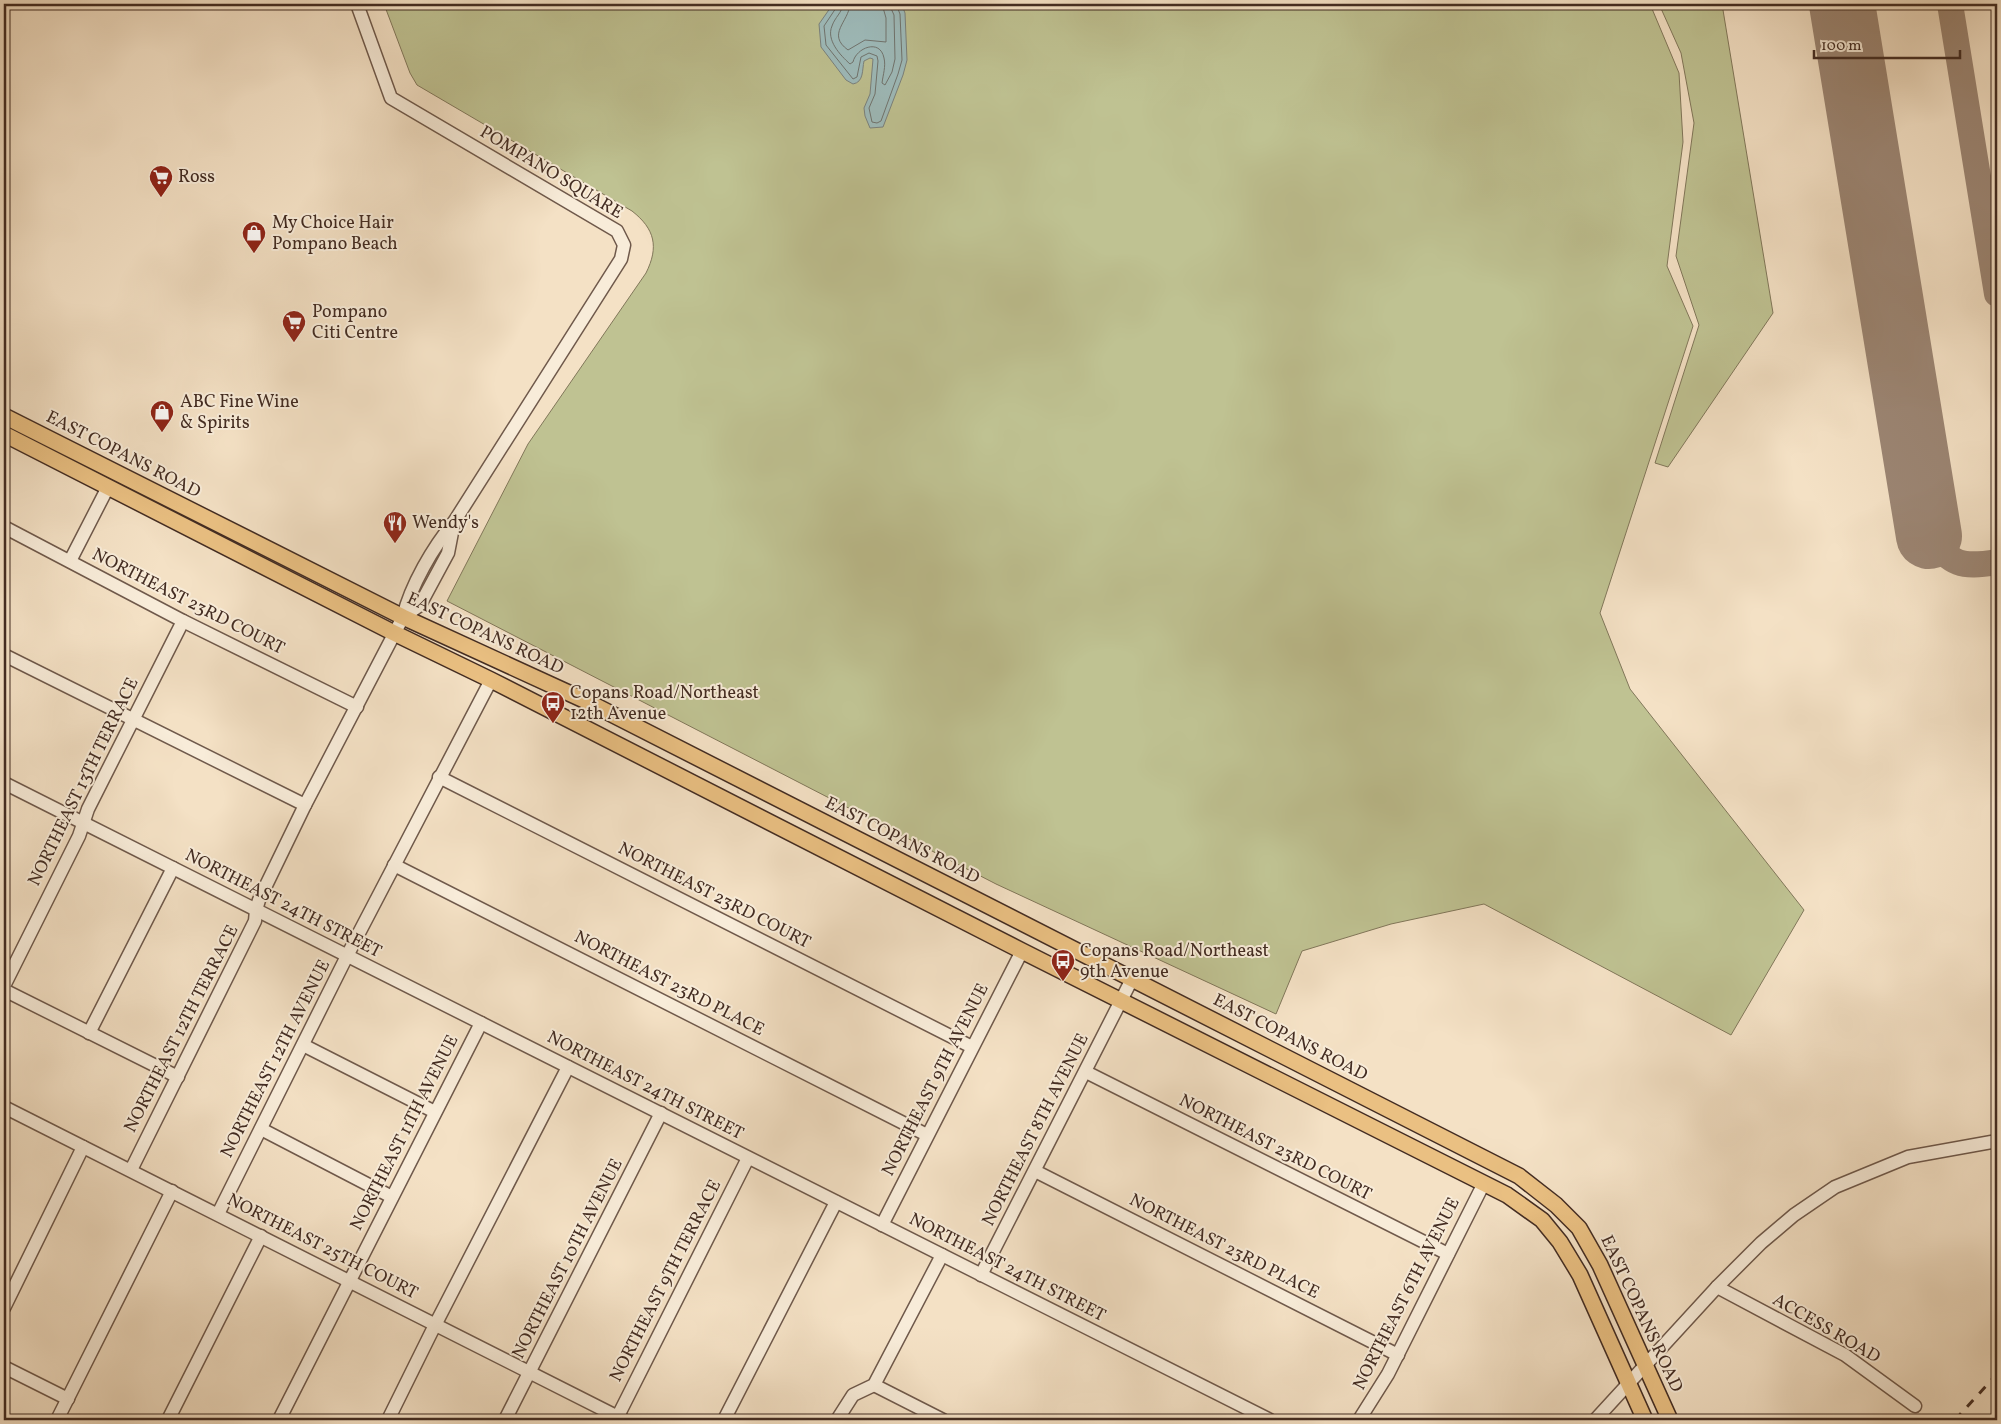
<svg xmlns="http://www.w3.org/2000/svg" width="2001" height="1424" viewBox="0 0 2001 1424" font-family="Vollkorn,serif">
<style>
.green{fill:#bfc292;stroke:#81775a}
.water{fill:#9ebcbc;stroke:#7a827e}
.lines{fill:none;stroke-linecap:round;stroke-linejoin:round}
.shore{stroke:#70746f;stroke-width:1}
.taxiway{stroke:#9c8674;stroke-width:26}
.runway{stroke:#9c8674;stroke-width:66}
.minor-casing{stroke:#6f594b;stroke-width:15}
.major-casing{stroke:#432c22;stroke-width:18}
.minor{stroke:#f8ecd9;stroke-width:12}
.major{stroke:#eac082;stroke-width:15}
.rail{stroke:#432c22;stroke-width:3;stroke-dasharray:9 9;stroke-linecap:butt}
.labels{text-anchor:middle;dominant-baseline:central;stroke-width:4;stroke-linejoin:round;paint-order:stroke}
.street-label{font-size:18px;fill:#432c22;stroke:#f8ecd9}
.poi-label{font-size:18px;fill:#432c22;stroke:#f8ecd9;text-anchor:start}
</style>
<rect width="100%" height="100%" fill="#f4e1c5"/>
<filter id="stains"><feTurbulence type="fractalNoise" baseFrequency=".004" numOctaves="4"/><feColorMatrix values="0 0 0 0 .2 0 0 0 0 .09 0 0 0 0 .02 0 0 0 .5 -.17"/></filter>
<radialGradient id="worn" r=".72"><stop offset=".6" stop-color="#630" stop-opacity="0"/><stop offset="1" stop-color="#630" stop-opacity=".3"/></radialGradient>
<g class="green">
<path d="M384 4H1650L1679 73 1683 142 1667 266 1693 326 1600 613 1630 689 1804 910 1731 1035 1484 904 1391 924 1302 951 1276 1014 996 884 447 601 528 444 646 273C659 247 655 229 632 211L417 85 410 73Z"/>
<path d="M1659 4H1722L1773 313 1668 467 1655 463 1699 325 1676 256 1694 123 1681 53Z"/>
</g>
<path class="water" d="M833 4H898L903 8 905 13 907 60 903 75 883 127 870 128 865 116 864 108 870 94 873 59 870 58 864 61C862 70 864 82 853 84L846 80 821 47 819 24Z"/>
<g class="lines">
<g class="shore">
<path d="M836 4V8L824 26 826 45 853 79 857 77 861 57 869 53 877 56 878 61 875 94 869 108 872 122 877 123 881 121 898 74 902 60 900 14 896 4"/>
<path d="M843 4C842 13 835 17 832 26 826 40 840 55 850 64L853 62C856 48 880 38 884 58 886 66 883 75 882 83L885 85 892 72 895 59 894 15 889 4"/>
<path d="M850 4C849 22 826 34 848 50L865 40 886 42V18L882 4"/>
</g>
<g class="taxiway">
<path d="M1950 4 1997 294"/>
<path d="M1929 536C1953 565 1960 568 1997 562"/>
</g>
<path class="runway" d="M1842 4 1929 536"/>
<g class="minor-casing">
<g id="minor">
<path d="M4 527 183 621 357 707"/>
<path d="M70 561 108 487"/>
<path d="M403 617 420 605 448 553 454 522"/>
<path d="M4 655 305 805"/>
<path d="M439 777 972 1047"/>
<path d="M4 783 1270 1420"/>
<path d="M394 865 927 1135"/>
<path d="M4 986 79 836 88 809 183 621"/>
<path d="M4 990 178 1077"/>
<path d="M89 1033 173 868"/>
<path d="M303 1045 435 1112"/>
<path d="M1086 1072 1448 1254"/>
<path d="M4 1107 624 1420"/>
<path d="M261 1129 392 1197"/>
<path d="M131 1170 255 921 256 910 259 900 305 805 403 617C411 585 433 547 454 522L621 259 624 245 617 231 391 98 357 4"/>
<path d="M1035 1171 1398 1355"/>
<path d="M218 1214 347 956 491 680"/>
<path d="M882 1225 1022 951"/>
<path d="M981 1275 1132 979"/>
<path d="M1717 1287 1845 1355 1915 1406"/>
<path d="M4 1308 83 1147"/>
<path d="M4 1367 68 1399"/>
<path d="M874 1385 943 1420"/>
<path d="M57 1420 172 1191"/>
<path d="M168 1420 261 1236"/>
<path d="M279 1420 481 1023"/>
<path d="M388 1420 431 1333 568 1067"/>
<path d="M505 1420 661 1113"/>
<path d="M616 1420 748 1158"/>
<path d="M724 1420 836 1202"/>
<path d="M837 1420 853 1395 874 1385 942 1255"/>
<path d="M1359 1420 1388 1374 1484 1183"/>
<path d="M1595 1420 1717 1287 1761 1243 1794 1215 1835 1187 1908 1157 1997 1141"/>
</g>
</g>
<g class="major-casing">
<g id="major">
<path d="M4 416 403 617 584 700 1519 1176 1556 1205 1579 1228 1600 1265 1670 1420"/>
<path d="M4 434 394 633 491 680 1022 951 1507 1195 1542 1220 1560 1242 1580 1275 1645 1420"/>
</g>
</g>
<use href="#minor" class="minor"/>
<use href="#major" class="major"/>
<path class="rail" d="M1955 1420 1997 1374"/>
</g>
<defs>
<g id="supermarket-pin" transform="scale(1.25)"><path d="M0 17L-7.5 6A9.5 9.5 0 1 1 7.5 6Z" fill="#8f2418" stroke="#f8ecd9"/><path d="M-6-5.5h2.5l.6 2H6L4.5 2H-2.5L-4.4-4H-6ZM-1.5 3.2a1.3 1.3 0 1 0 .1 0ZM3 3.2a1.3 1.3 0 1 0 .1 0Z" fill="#fff"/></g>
<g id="shop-pin" transform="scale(1.25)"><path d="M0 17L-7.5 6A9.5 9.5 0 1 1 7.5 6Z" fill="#8f2418" stroke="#f8ecd9"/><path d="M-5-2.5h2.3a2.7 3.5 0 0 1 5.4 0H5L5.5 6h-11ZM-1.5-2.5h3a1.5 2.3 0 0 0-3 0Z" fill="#fff"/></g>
<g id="restaurant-pin" transform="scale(1.25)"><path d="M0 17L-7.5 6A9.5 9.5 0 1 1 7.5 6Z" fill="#8f2418" stroke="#f8ecd9"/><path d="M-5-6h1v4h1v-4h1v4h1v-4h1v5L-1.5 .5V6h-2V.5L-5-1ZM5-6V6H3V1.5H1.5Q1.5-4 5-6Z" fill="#fff"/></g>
<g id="bus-pin" transform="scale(1.25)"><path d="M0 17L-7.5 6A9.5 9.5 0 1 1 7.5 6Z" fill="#8f2418" stroke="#f8ecd9"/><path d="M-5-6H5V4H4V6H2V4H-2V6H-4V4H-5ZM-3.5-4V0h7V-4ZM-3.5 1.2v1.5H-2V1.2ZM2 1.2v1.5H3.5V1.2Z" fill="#fff"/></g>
</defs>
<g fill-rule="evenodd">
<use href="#supermarket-pin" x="161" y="177"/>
<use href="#shop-pin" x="254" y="233"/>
<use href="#supermarket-pin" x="294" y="322"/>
<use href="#shop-pin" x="162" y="412"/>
<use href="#restaurant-pin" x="395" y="523"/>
<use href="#bus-pin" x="553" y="703"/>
<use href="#bus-pin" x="1063" y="961"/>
</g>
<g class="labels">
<g class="street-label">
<text transform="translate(551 173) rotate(31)">POMPANO SQUARE</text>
<text transform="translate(123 455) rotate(27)">EAST COPANS ROAD</text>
<text transform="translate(188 602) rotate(27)">NORTHEAST 23RD COURT</text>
<text transform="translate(485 634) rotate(25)">EAST COPANS ROAD</text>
<text transform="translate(84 782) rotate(-64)">NORTHEAST 13TH TERRACE</text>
<text transform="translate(902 841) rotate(27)">EAST COPANS ROAD</text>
<text transform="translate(714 896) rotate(27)">NORTHEAST 23RD COURT</text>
<text transform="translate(283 904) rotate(27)">NORTHEAST 24TH STREET</text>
<text transform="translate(669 984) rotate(27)">NORTHEAST 23RD PLACE</text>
<text transform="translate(182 1029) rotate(-63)">NORTHEAST 12TH TERRACE</text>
<text transform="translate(1290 1038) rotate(27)">EAST COPANS ROAD</text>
<text transform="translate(276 1059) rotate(-63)">NORTHEAST 12TH AVENUE</text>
<text transform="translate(936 1080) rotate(-63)">NORTHEAST 9TH AVENUE</text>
<text transform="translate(645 1086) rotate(27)">NORTHEAST 24TH STREET</text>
<text transform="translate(1036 1130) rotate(-63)">NORTHEAST 8TH AVENUE</text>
<text transform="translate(405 1133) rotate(-63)">NORTHEAST 11TH AVENUE</text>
<text transform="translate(1275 1148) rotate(27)">NORTHEAST 23RD COURT</text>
<text transform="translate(322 1247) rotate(27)">NORTHEAST 25TH COURT</text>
<text transform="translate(1224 1247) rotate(27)">NORTHEAST 23RD PLACE</text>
<text transform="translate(568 1259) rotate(-63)">NORTHEAST 10TH AVENUE</text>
<text transform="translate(1007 1268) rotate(27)">NORTHEAST 24TH STREET</text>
<text transform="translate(666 1281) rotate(-63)">NORTHEAST 9TH TERRACE</text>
<text transform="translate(1407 1294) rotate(-63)">NORTHEAST 6TH AVENUE</text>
<text transform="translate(1641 1314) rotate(65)">EAST COPANS ROAD</text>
<text transform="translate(1826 1329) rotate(30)">ACCESS ROAD</text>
</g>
<g class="poi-label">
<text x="178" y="177">Ross</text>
<text x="272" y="223">My Choice Hair<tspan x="272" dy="21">Pompano Beach</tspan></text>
<text x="312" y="312">Pompano<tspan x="312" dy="21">Citi Centre</tspan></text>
<text x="180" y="402">ABC Fine Wine<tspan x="180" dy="21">&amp; Spirits</tspan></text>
<text x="412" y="523">Wendy's</text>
<text x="570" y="693">Copans Road/Northeast<tspan x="570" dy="21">12th Avenue</tspan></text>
<text x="1080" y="951">Copans Road/Northeast<tspan x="1080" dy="21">9th Avenue</tspan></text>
</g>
</g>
<rect width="2001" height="1424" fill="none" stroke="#f4e1c5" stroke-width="20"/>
<rect x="5" y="5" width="1991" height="1414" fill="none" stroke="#432c22" stroke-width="2.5"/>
<rect x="10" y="10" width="1981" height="1404" fill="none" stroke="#432c22"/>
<path d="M1814 50v8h146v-8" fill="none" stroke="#432c22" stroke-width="2.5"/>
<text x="1821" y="50" font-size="15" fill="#432c22" stroke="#f8ecd9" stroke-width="4" paint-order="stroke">100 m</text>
<rect width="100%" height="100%" filter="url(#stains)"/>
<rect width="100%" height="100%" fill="url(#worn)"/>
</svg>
